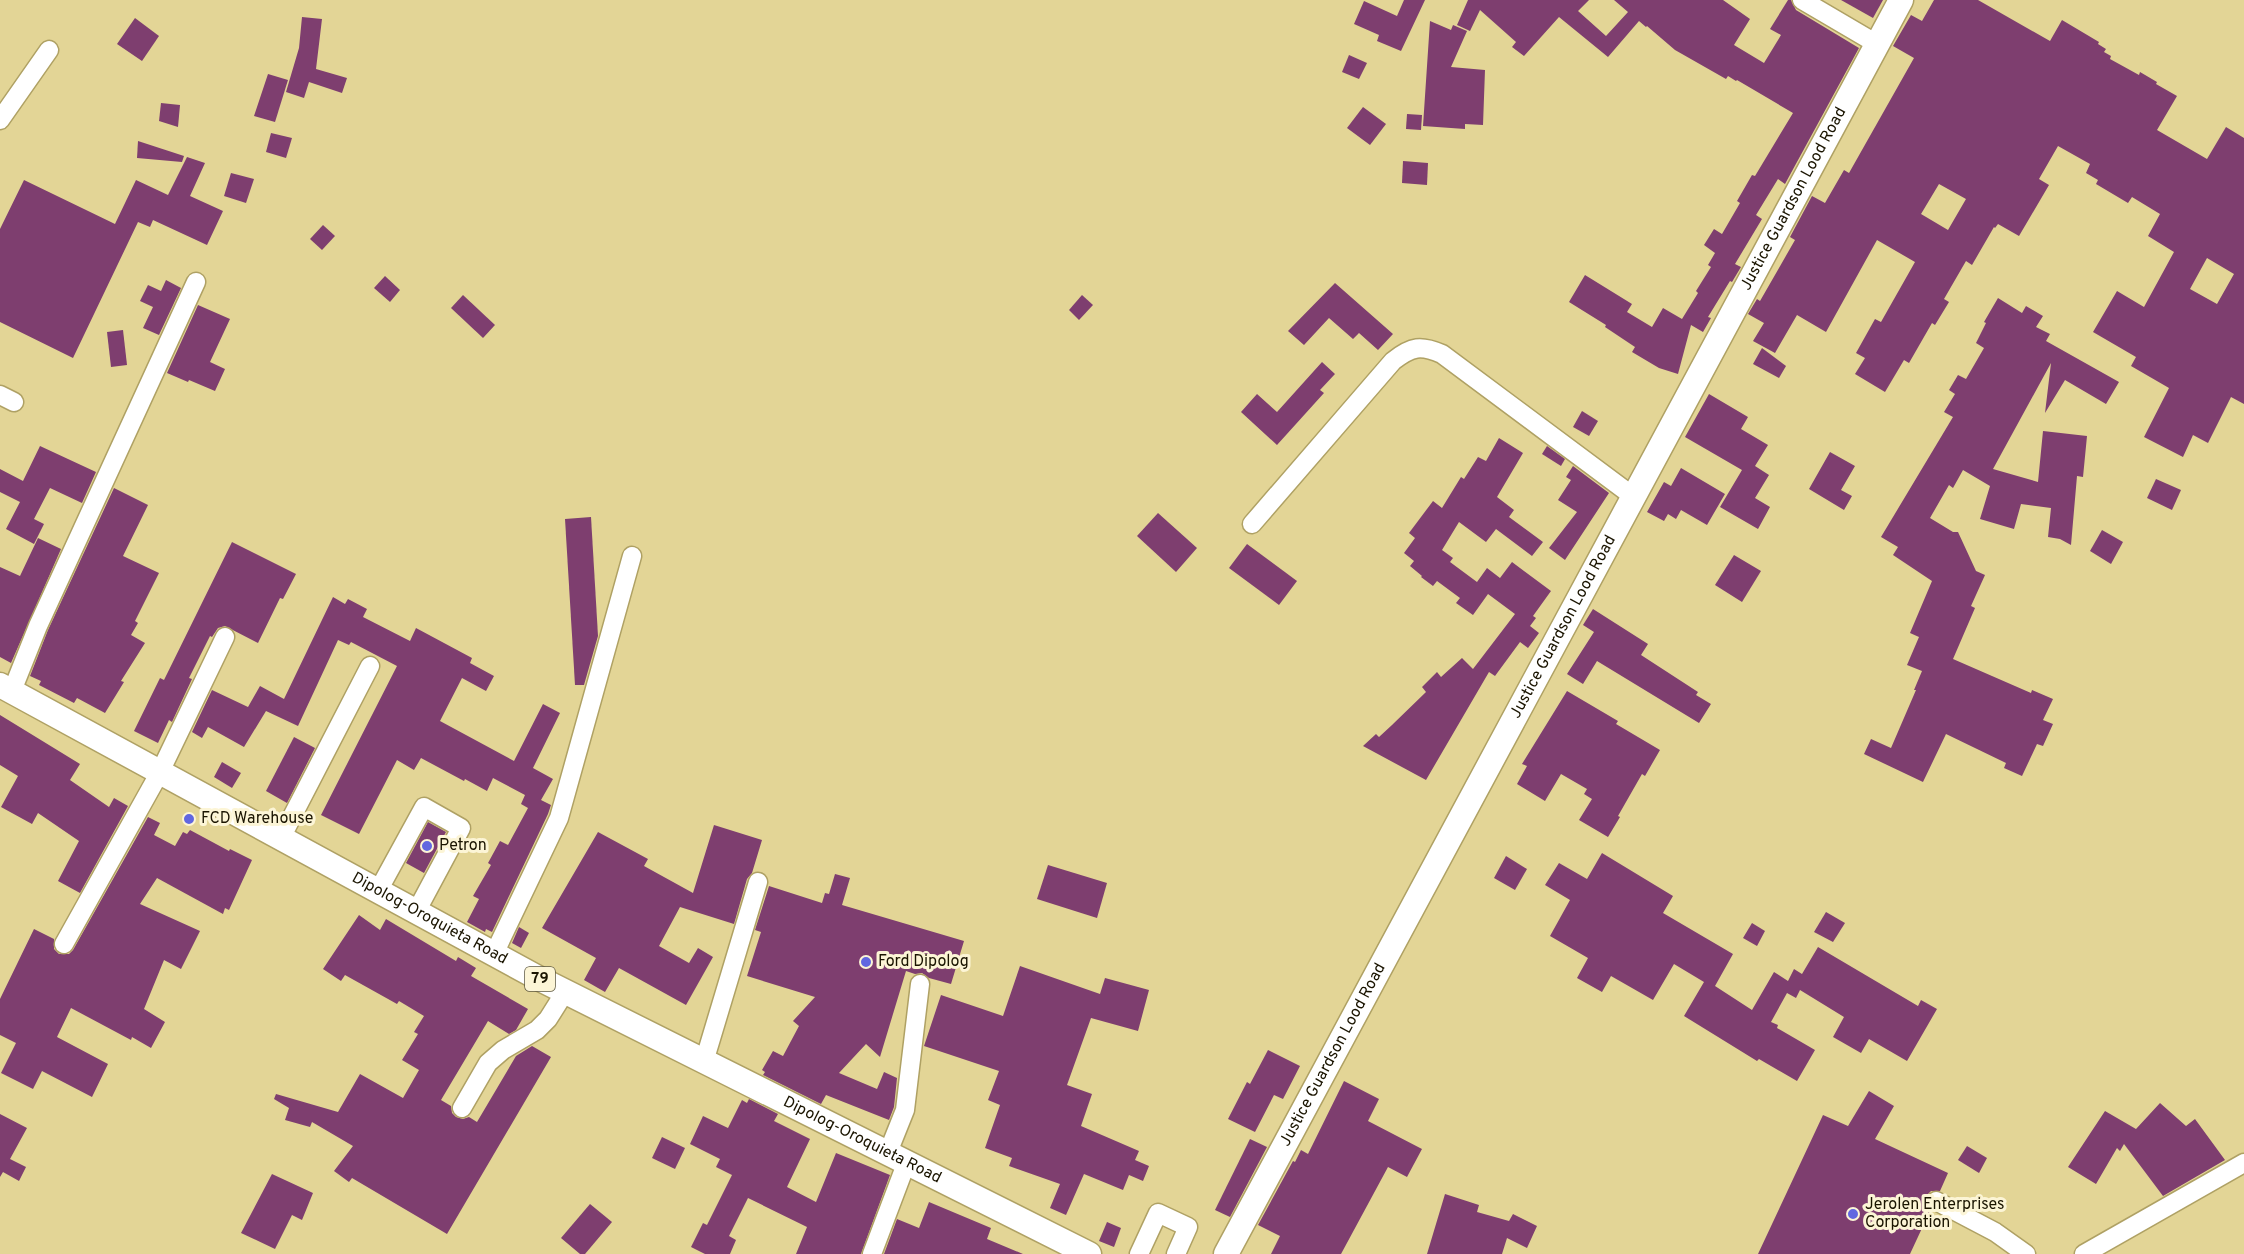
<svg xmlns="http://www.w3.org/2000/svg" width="2244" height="1254" viewBox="0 0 2244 1254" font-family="Overpass,sans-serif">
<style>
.building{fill:#7e3e6f;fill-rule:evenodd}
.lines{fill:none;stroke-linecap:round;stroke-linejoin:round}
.minor-casing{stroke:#afa164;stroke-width:21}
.major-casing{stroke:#afa164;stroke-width:27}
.minor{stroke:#fff;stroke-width:18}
.major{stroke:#fff;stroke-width:24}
.poi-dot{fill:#6167e0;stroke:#fcf5d6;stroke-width:2}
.labels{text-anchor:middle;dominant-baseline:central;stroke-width:6;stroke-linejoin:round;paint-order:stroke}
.shield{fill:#fcf5d6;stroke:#5e5840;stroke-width:1.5}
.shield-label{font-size:15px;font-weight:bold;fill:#1a1400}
.street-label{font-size:16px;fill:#1a1400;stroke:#fcf5d6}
.poi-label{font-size:16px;fill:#1a1400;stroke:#fcf5d6;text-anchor:start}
</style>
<rect width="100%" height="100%" fill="#e3d596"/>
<g class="building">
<path d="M1404 0H1425L1401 51 1377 41 1379 35 1354 24 1364 1 1397 16Z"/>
<path d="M1468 0H1589L1578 11 1606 36 1628 12 1614 0H1723L1750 19 1734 45 1764 63 1781 35 1770 29 1788 0H1791L1796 10 1859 48 1785 184 1778 179 1756 215 1762 219 1735 264 1741 267 1732 282 1730 281 1708 317 1711 318 1703 332 1691 325 1678 374 1659 368 1632 352 1635 347 1605 327 1606 325 1569 302 1585 275 1632 304 1627 312 1652 327 1663 308 1682 319 1698 293 1696 291 1711 267 1708 265 1715 253 1704 245 1714 229 1722 234 1740 203 1737 201 1752 175 1755 176 1793 113 1737 80 1736 81 1728 76 1726 79 1675 50 1647 26 1646 27 1639 21 1608 57 1559 17 1524 56 1512 47 1516 42 1480 10 1470 31 1457 25Z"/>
<path d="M1841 0H1883L1873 18Z"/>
<path d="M1934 0H1978L2050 41 2062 20 2099 42 2098 44 2106 49 2104 52 2111 56 2110 59 2139 75 2140 72 2157 82 2156 84 2177 96 2157 130 2207 159 2226 127 2244 138V404L2231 397 2208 443 2193 435 2183 457 2144 437 2169 388 2131 366 2136 357 2093 332 2117 291 2144 307 2174 252 2148 236 2160 214 2132 197 2128 203 2096 184 2098 180 2086 173 2090 164 2058 146 2039 179 2049 185 2019 236 1998 224 1995 228 1994 227 1972 265 1966 261 1944 299 1949 302 1935 325 1932 323 1909 363 1904 360 1885 392 1855 374 1865 358 1856 353 1875 319 1881 322 1915 262 1877 240 1826 332 1797 315 1775 353 1753 341 1764 323 1748 314 1757 299 1760 301 1795 240 1790 237 1812 196 1825 203 1844 170 1849 173 1914 58 1893 46 1911 15 1922 21ZM1939 184 1966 199 1948 230 1921 214ZM2207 258 2234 274 2217 304 2190 289Z"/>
<path d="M302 17 322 19 316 69 347 78 342 93 309 82 304 98 286 92 299 48Z"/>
<path d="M135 18 159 36 142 61 117 44Z"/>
<path d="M1430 21 1451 30 1453 25 1467 31 1451 67 1485 70 1483 125 1465 124V129L1423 126Z"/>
<path d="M1349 55 1367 63 1359 79 1342 72Z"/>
<path d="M268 74 288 80 275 122 254 116Z"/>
<path d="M161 103 180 105 178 127 159 121Z"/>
<path d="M1363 107 1386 124 1370 145 1347 128Z"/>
<path d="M1407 114 1422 115 1421 130 1406 129Z"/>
<path d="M271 133 292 138 286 158 266 152Z"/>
<path d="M138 141 184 156 182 162 137 158Z"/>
<path d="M187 157 205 163 190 196 223 211 207 245 153 220 150 227 138 222 73 358 0 322V229L24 180 115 224 136 180 168 195Z"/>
<path d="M1403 161 1428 163 1427 185 1402 183Z"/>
<path d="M231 173 254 179 246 203 224 196Z"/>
<path d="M323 225 335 236 322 250 310 239Z"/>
<path d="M385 276 400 290 390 302 374 288Z"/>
<path d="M166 280 181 288 159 335 143 328 153 307 140 301 148 285 161 291Z"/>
<path d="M1335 283 1393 334 1378 350 1359 333 1353 339 1329 318 1304 345 1288 331Z"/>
<path d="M463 295 495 325 483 338 451 308Z"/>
<path d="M1082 295 1093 305 1079 320 1069 310Z"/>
<path d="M1998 298 2022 313 2026 306 2043 316 2036 327 2050 334 2046 341 2119 382 2106 404 2065 380 2045 413 2051 363 1993 469 2038 482 2043 431 2087 436 2083 477 2077 476 2071 545 2060 539 2048 537 2051 508 2021 504 2014 529 1980 519 1990 486 1963 470 1953 488 1949 485 1930 518 1953 532H1958L1976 571 1985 575 1971 606 1975 608 1953 659 2031 693 2032 690 2053 699 2043 720 2053 724 2043 746 2037 744 2022 776 2004 768 2006 763 1946 734 1923 782 1864 754 1871 739 1891 748 1916 690H1914L1922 671 1907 665 1919 637 1910 633 1932 581 1893 555 1898 547 1881 537 1953 417 1944 412 1955 394 1949 390 1958 375 1966 379 1984 348 1976 343 1986 323 1984 322Z"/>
<path d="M198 305 230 319 210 362 225 369 215 391 189 380 188 382 167 373Z"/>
<path d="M123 330 127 365 111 367 107 332Z"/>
<path d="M1762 348 1786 366 1779 378 1753 364Z"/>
<path d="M1322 362 1335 374 1320 390 1324 393 1277 445 1241 412 1257 394 1277 412Z"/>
<path d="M1709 394 1748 417 1741 429 1768 445 1755 466 1769 475 1755 498 1770 507 1758 529 1720 507 1742 470 1685 437Z"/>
<path d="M1582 411 1598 421 1589 436 1573 427Z"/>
<path d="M1499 438 1523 453 1497 497 1514 510 1509 517 1543 542 1532 556 1496 529 1486 542 1459 522 1442 550 1453 558 1450 562 1477 582 1487 568 1500 578 1512 562 1551 591 1533 616 1536 618 1530 626 1539 633 1528 648 1520 642 1495 676 1489 672 1426 780 1363 746 1376 734 1379 737 1392 725 1426 692 1422 687 1437 672 1441 677 1462 658 1473 669 1515 614 1488 594 1473 615 1456 603 1460 598 1437 581 1433 586 1421 577 1422 576 1410 566 1414 561 1404 553 1415 538 1409 533 1433 501 1442 508 1461 477 1464 479 1478 457 1486 461Z"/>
<path d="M40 446 96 472 82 503 50 488 34 519 44 524 34 544 6 529 20 502 0 492V469L23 481Z"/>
<path d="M1547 446 1565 459 1561 466 1542 454Z"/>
<path d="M1830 452 1855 466 1841 490 1852 496 1844 510 1809 489Z"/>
<path d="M1573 466 1609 493 1565 560 1549 548 1577 512 1558 500 1571 480 1566 477Z"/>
<path d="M1681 468 1725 494 1707 525 1681 510 1676 519 1668 514 1664 521 1647 512 1664 482 1671 486Z"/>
<path d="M2156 479 2181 490 2172 510 2147 498Z"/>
<path d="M114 488 148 505 123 556 159 573 135 621 138 623 131 635 145 643 121 681 124 682 105 713 77 698 74 703 39 685 41 681 30 676 48 630Z"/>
<path d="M1158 513 1197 548 1176 572 1137 536Z"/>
<path d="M591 517 598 636 584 685H575L565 519Z"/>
<path d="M2102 530 2123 542 2111 564 2090 551Z"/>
<path d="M38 538 61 549 11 663 0 657V567L20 576Z"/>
<path d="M232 542 296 574 283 599 280 598 258 643 225 626 218 628 212 637 210 636 189 678 192 679 172 722 169 720 158 743 134 731 160 678 164 680Z"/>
<path d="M1247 544 1297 581 1279 605 1229 568Z"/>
<path d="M1734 555 1761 571 1742 602 1715 585Z"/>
<path d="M333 597 345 604 348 599 367 609 363 617 410 641 416 628 472 658 470 663 494 676 486 691 462 678 440 721 514 761 543 704 560 713 533 768 553 779 541 800 551 805 548 814 492 932 486 929 485 932 467 922 479 899 473 896 491 865 488 863 500 841 508 845 528 808 521 804 525 795 493 778 487 791 465 779 464 781 421 758 414 770 397 760 359 834 321 815 397 666 351 642 349 645 338 640 298 726 266 711 244 747 208 727 202 738 192 732 212 690 248 707 260 686 284 699Z"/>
<path d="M1593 609 1648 644 1641 655 1698 692 1696 695 1711 704 1699 723 1597 661 1583 684 1567 674 1594 632 1583 625Z"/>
<path d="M1567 691 1618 721 1616 724 1660 750 1645 776 1642 774 1618 816 1620 817 1608 837 1579 820 1592 799 1584 794 1587 789 1561 774 1545 801 1517 784 1527 766 1522 764Z"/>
<path d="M0 715 80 764 70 780 109 807 114 798 128 806 80 893 58 881 79 841 38 813 32 824 1 807 18 776 0 765Z"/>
<path d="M294 737 315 748 287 803 266 791Z"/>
<path d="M222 762 241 773 232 788 214 777Z"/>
<path d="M148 817 160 823 154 835 175 846 183 832 187 834 190 830 229 851 230 849 252 860 229 910 225 908 223 914 157 878 140 904 200 931 181 969 164 960 144 1009 165 1022 151 1048 132 1037 131 1040 71 1008 57 1037 108 1064 92 1097 42 1071 33 1089 1 1073 16 1043 0 1035V999L34 929 54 939V949L59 954H69L73 950Z"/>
<path d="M428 822 446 832 424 873 406 863Z"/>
<path d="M714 825 762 840 752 873 747 879 734 924 680 907 659 946 689 963 698 948 713 957 686 1005 619 968 605 992 584 980 596 958 542 928 598 832 648 859 644 866 693 893Z"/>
<path d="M1602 853 1673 896 1663 913 1733 954 1715 986 1752 1010 1774 972 1788 981 1794 969 1802 974 1818 947 1918 1006 1921 1000 1937 1009 1907 1061 1869 1039 1861 1053 1833 1037 1844 1017 1800 990 1796 998 1787 993 1771 1022 1778 1025 1777 1028 1815 1050 1797 1081 1759 1059 1757 1061 1684 1016 1704 982 1674 964 1653 1000 1611 976 1602 992 1577 978 1588 958 1550 936 1570 900 1545 885 1559 863 1587 879Z"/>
<path d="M1506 856 1527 869 1515 890 1494 878Z"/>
<path d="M1048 865 1107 883 1097 918 1037 899Z"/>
<path d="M835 874 850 878 842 905 964 941 951 984 929 978 922 973 915 974 906 971 880 1057 866 1044 839 1073 877 1089 884 1072 897 1078 894 1107 889 1120 826 1095 821 1104 763 1075 765 1072 762 1070 773 1051 783 1056 799 1026 793 1021 815 997 747 976 761 932 755 930 769 886 822 903 825 893 829 894Z"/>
<path d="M1826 912 1845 923 1833 942 1814 932Z"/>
<path d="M359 915 380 930 386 919 456 961 458 957 476 968 471 976 528 1009 516 1030 509 1034 488 1021 441 1100 451 1106 452 1113 456 1117 463 1119 469 1117 477 1122 516 1056 532 1046 551 1057 447 1234 352 1178 349 1182 334 1171 353 1146 312 1122 310 1127 285 1120 289 1108 274 1099 276 1094 338 1112 360 1074 403 1098 419 1070 402 1060 418 1034 414 1032 424 1016 399 1001 397 1004 345 975 341 981 323 969Z"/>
<path d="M1752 923 1765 931 1757 946 1743 938Z"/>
<path d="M519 927 529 933 521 948 512 943Z"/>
<path d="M1020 966 1100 994 1105 978 1149 990 1138 1031 1091 1018 1067 1085 1092 1094 1081 1126 1139 1151 1135 1160 1149 1166 1143 1181 1129 1175 1123 1190 1084 1174 1066 1215 1050 1208 1060 1184 1009 1166 1012 1158 985 1148 1000 1105 988 1100 999 1071 924 1046 941 995 1003 1016Z"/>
<path d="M1268 1050 1300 1066 1283 1099 1274 1095 1255 1132 1228 1119 1247 1082 1250 1084Z"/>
<path d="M1344 1081 1379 1099 1368 1121 1422 1149 1407 1177 1388 1167 1341 1254H1271L1280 1236 1258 1225 1293 1161 1295 1162 1301 1150 1308 1154Z"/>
<path d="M1869 1091 1894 1106 1875 1139 1948 1173 1940 1191H1931L1926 1196V1206L1930 1211 1910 1254H1758L1823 1115 1848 1126Z"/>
<path d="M749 1099 778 1114 774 1121 810 1139 787 1187 816 1202 836 1153 890 1175 861 1254H796L807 1227 748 1198 729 1236 736 1240 730 1254H705L691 1247 703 1223 707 1225 732 1175 716 1167 720 1159 690 1144 703 1116 728 1128 742 1100 747 1103Z"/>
<path d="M2160 1103 2186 1126 2195 1119 2225 1160 2163 1196 2124 1144 2120 1151 2117 1148 2096 1184 2068 1167 2105 1111 2136 1129Z"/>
<path d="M0 1114 27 1128 10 1159 26 1167 19 1181 3 1172 0 1177Z"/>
<path d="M662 1137 685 1148 675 1169 652 1158Z"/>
<path d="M1250 1139 1267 1147 1230 1217 1215 1210Z"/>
<path d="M1967 1146 1987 1158 1979 1173 1958 1160Z"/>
<path d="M272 1174 313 1193 302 1220 292 1215 275 1249 241 1233Z"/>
<path d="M1445 1194 1479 1205 1477 1212 1509 1221 1513 1214 1537 1226 1527 1248 1507 1238 1502 1254H1427Z"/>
<path d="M929 1202 991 1228 987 1239 1023 1254H884L897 1219 919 1228Z"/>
<path d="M590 1204 612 1222 585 1254H580L561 1238Z"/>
<path d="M1107 1222 1121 1228 1114 1247 1099 1241Z"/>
</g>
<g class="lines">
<g class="minor-casing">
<g id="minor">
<path d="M1802 0 1877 44"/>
<path d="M0 120 49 50"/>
<path d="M0 395 14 402"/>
<path d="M1252 524 1393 361C1412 346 1421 345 1442 354L1634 497"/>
<path d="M12 691 38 626 196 282"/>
<path d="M281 838 370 666"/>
<path d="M378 891 424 807 461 828 416 912"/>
<path d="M64 944 160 772 225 637"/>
<path d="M494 954 559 818 632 556"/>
<path d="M704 1062 758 882"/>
<path d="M462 1108 488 1063 503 1050 537 1030 548 1019 565 992"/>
<path d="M887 1155 905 1110 920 984"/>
<path d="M1936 1201 1995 1232 2026 1254"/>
<path d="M872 1254 906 1164"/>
<path d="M1139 1254 1158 1213 1188 1227 1176 1254"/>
<path d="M2084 1254 2244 1163"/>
</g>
</g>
<g class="major-casing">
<g id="major">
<path id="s1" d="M0 685 540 979 1089 1254"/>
<path id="s2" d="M1226 1254 1901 0"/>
</g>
</g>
<use href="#minor" class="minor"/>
<use href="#major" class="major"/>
</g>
<g class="poi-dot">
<circle cx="189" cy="819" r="6"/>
<circle cx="427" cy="846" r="6"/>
<circle cx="866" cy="962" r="6"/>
<circle cx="1853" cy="1214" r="6"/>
</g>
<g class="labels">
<rect class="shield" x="525" y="967" width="30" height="24" rx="4.5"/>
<g class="shield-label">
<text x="540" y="979">79</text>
</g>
<g class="street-label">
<text stroke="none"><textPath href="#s2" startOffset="1198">Justice Guardson Lood Road</textPath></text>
<text stroke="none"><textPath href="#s2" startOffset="712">Justice Guardson Lood Road</textPath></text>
<text stroke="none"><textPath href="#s1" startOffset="489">Dipolog-Oroquieta Road</textPath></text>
<text stroke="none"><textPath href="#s2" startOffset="226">Justice Guardson Lood Road</textPath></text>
<text stroke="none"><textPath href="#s1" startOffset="975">Dipolog-Oroquieta Road</textPath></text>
</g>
<g class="poi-label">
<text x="201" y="819">FCD Warehouse</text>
<text x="439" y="846">Petron</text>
<text x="878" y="962">Ford Dipolog</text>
<text x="1865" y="1205">Jerolen Enterprises<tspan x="1865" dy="18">Corporation</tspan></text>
</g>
</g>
</svg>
